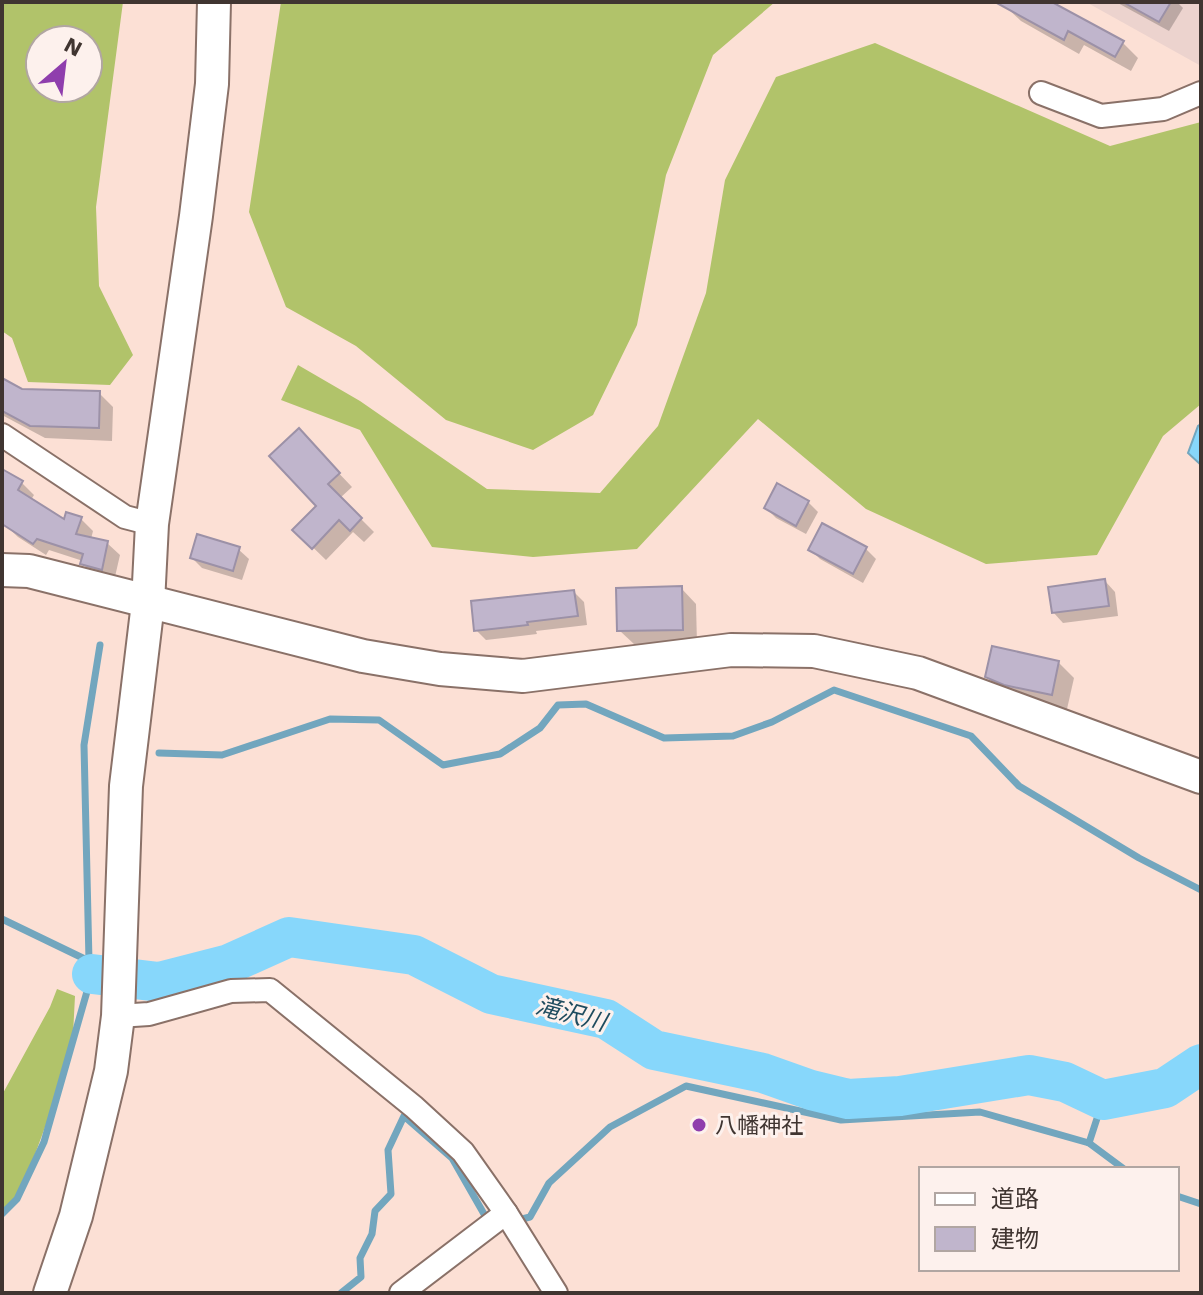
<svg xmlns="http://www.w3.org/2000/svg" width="1203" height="1295" viewBox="0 0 1203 1295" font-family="'Work Sans','Noto Sans JP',sans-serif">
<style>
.commercial{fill:#ecd3ce}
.forest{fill:#b1c36a;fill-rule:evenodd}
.water{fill:#87d7fb;stroke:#72a6be;stroke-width:2}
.shadow{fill:#0003}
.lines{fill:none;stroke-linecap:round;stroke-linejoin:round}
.stream{stroke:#72a6be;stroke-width:7}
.river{stroke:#87d7fb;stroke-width:40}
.building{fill:#c0b5cc;stroke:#9c91a7;stroke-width:2}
.street-casing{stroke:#8a7168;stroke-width:26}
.secondary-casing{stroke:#8a7168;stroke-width:36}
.street{stroke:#fff;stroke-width:22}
.secondary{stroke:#fff;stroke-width:32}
.poi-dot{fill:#8f3ead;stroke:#fdf1ed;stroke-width:3}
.labels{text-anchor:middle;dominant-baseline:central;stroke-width:6;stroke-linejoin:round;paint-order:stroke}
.poi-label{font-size:22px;fill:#403531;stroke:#fdf1ed;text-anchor:start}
.water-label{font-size:24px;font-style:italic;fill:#1f4c5f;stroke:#fdf1ed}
</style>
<rect width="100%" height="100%" fill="#fce0d5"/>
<path class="commercial" d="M1086 2H1201V66Z"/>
<g class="forest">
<path d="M2 2H123L96 207 99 286 133 355 110 385 28 382 12 338 2 331ZM40 40H88V88H40Z"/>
<path d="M281 2H775L713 55 666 175 637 325 593 415 533 450 446 420 356 346 286 307 249 212Z"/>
<path d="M875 43 1110 146 1201 122V404L1163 436 1097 555 986 564 866 509 758 419 637 549 533 557 432 547 360 430 281 400 298 365 360 401 487 489 600 493 658 426 706 293 725 180 776 77Z"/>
<path d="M57 989 75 996 72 1054 24 1184 2 1218V1095L50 1007Z"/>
</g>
<path class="water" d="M1201 424V465L1188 453 1198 426Z"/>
<g class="shadow">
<path d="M1008 2H1048L1123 43 1138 58 1131 71 1084 45 1079 54 1021 21 1005 6Z"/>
<path d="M1116 2H1177L1183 8 1169 31Z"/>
<path d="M2 380 21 391 99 393 113 407 112 441 45 438 2 415Z"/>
<path d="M311 444 352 487 340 498 374 532 364 542 353 532 326 560 295 530 318 506Z"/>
<path d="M2 471 22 483 34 495 31 500 65 522 81 519 93 531 91 539 107 543 120 555 114 581 95 576 83 564V561L49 550 46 555 18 537 2 522Z"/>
<path d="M808 502 818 512 806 534 776 518 766 508Z"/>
<path d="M823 526 866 549 876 559 863 583 820 559 810 549Z"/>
<path d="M238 549 249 559 242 580 202 568 192 558Z"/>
<path d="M1105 581 1115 592 1118 616 1063 623 1053 612Z"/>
<path d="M681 588 696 604 697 644 635 645 619 630Z"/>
<path d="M574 592 584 602 587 625 536 631 537 634 486 640 476 630Z"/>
<path d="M1058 662 1074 678 1067 709 1022 699 1003 692 987 677Z"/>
</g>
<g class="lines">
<g class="stream">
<path d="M159 753 222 755 330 719 379 720 443 765 500 754 540 728 558 705 586 704 664 738 733 736 772 722 834 690 971 736 1019 786 1139 858 1201 890"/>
<path d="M2 919 89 961 92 974 44 1142 17 1199 2 1214"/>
<path d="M89 961 84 745 100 645"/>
<path d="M1089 1143 1103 1100"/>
<path d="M1177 1196 1201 1204"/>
<path d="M514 1221 530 1217 549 1183 610 1127 686 1086 841 1120 980 1112 1089 1143 1124 1169"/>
<path d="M341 1293 361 1277 360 1258 372 1234 375 1211 391 1194 388 1150 404 1116 452 1158 484 1214 492 1220"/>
</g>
<path class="river" d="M92 974 159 982 229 964 289 937 414 955 491 994 606 1019 654 1050 763 1073 811 1090 848 1099 900 1096 1029 1075 1065 1082 1103 1100 1165 1088 1201 1064"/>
</g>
<g class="building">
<path d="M995 2H1052L1124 41 1115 57 1068 31 1064 40Z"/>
<path d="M1123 2H1171L1159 22Z"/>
<path d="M2 378 22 389 100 391 99 428 30 426 2 411Z"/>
<path d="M299 428 340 473 328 484 362 518 350 531 339 520 312 549 292 530 316 506 269 456Z"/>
<path d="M2 469 23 481 18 490 64 519 66 512 82 517 76 534 108 541 102 570 80 564 83 554 37 539 33 544 2 524Z"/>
<path d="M777 483 809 501 796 526 764 508Z"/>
<path d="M822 523 867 547 853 574 808 550Z"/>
<path d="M197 534 240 547 233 571 190 558Z"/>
<path d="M1105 579 1109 606 1052 613 1048 587Z"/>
<path d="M682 586 683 630 617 631 616 588Z"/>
<path d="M574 590 578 616 527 622 528 625 474 631 471 601Z"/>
<path d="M992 646 1059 661 1052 695 1004 685 985 677Z"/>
</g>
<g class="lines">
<g class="street-casing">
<g id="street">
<path d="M1041 93 1101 116 1163 109 1201 93"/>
<path d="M2 435 125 517 152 524"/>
<path d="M118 1016 149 1014 231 991 270 990 414 1107 463 1152 506 1213 401 1293"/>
<path d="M506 1213 556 1293"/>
</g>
</g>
<g class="secondary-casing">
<g id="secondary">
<path d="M2 570 29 571 363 656 440 669 523 676 731 650 814 651 918 673 1201 777"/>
<path d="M50 1293 76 1216 111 1071 118 1016 126 786 148 603 152 524 196 216 212 84 214 2"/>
</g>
</g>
<use href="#street" class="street"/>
<use href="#secondary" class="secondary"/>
</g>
<circle class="poi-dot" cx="699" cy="1125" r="8"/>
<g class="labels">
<g class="poi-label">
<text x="715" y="1125">八幡神社</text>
</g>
<g class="water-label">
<text transform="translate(571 1014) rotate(15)">滝沢川</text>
</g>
</g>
<rect width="1203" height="1295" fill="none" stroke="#403531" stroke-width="8"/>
<rect x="919" y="1167" width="260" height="104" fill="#fdf1ed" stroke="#b1a6a2" stroke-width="2"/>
<rect x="935" y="1193" width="40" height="12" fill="#ffffff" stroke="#b1a6a2" stroke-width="2"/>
<text x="991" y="1207" font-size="24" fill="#403531">道路</text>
<rect x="935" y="1227" width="40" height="24" fill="#c0b5cc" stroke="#b1a6a2" stroke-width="2"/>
<text x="991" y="1247" font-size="24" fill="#403531">建物</text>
<g transform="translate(64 64) rotate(28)"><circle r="38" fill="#fdf1ed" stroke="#b1a6a2" stroke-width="2"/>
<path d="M0-6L14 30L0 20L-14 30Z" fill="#8f3ead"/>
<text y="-12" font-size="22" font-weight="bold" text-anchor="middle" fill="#403531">N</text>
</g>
</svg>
